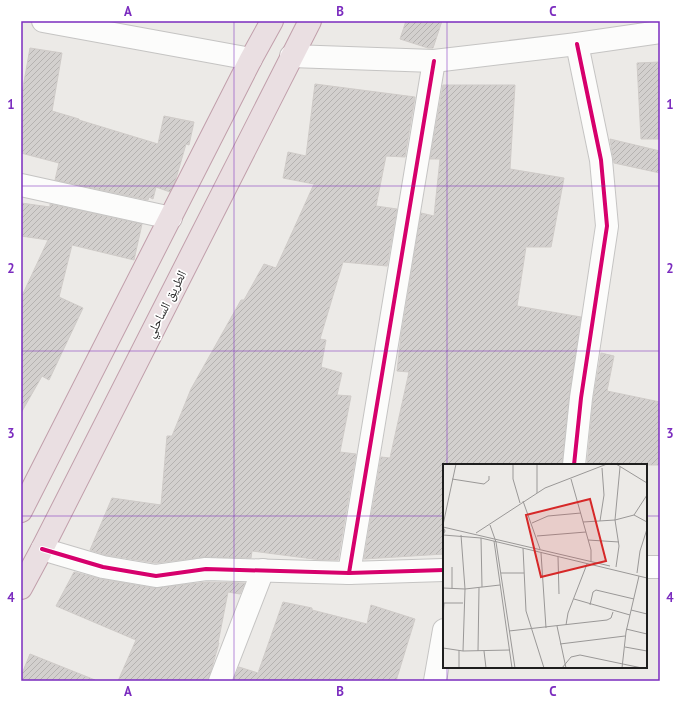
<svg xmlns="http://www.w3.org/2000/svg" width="681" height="702" viewBox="0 0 681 702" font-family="'PT Sans','Noto Naskh Arabic',sans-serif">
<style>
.building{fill:url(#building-hatch);stroke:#cfcbc8}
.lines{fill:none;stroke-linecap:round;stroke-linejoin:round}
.street-casing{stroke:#c5c4c3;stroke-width:24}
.highway-casing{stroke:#c19fab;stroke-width:24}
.street{stroke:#fcfcfb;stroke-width:22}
.highway{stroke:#eadfe2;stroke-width:22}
.cycleway-casing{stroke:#fff;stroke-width:6}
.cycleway{stroke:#d6006c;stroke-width:4}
.grid{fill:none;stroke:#7b2cbf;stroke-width:1;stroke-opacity:0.55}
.labels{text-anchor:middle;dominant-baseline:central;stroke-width:3.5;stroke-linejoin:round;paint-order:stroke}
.street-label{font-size:13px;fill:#1e1e1e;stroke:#fff}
.inset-road{fill:none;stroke:#9a9897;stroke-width:1}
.view{fill:#d62828;fill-opacity:0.15;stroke:#d62828;stroke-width:2}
.inset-edge{fill:none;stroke:#1e1e1e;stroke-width:2}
.neatline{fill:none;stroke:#7b2cbf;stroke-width:1.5}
.grid-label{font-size:13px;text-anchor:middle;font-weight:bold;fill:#7b2cbf}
</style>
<defs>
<pattern id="building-hatch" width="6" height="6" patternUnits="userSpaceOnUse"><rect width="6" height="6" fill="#d3d0ce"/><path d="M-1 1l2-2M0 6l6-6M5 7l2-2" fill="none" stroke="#b5b2b0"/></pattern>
</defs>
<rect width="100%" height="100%" fill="#eceae7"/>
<g class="building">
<path d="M406 21H442L433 48H428L400 39Z"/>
<path d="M30 48 62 53 52 111 79 119V120L158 144 164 116 194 122 189 145 186 144 175 182 170 192 156 187 153 199 149 197 148 200 55 180 59 163 21 153V99Z"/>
<path d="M660 62V139H641L637 63Z"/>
<path d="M315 84 415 97 405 157 386 156 376 206 397 209 387 266 343 262 320 339 326 340 321 367 342 373 337 395 351 396 340 452 356 454 338 560H321L252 551 251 558 204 557 156 563 106 555 90 550 112 498 161 505 167 436H172L191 389 241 300H244L264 264 276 268 314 184 283 178 288 152 306 156Z"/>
<path d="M443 85H515L510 169 564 178 551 247H526L517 306 581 317 569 397 562 465H444V554L364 559 381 457 390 458 409 372 397 371 401 336 421 213 434 216 440 159H430Z"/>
<path d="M610 139 660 151V173L614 163Z"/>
<path d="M21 203 50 207V204L142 224 134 260 72 245 59 297 83 308 49 380 42 376 21 413V298L48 240 21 236Z"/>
<path d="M601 353 614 356 607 391 660 402V465H587L593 400Z"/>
<path d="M74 572 101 579 154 588 207 582 245 583 240 594 228 592 218 643H219L208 681H118L136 640 56 606Z"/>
<path d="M283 602 312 608V610L367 624 371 605 415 619 396 681H233L239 667 258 673Z"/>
<path d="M30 654 95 680 94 681H21V676Z"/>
</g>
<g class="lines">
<g class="street-casing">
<g id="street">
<path d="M43 21 251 59"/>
<path d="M291 56 434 61 577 44 660 32"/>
<path d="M21 185 171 218"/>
<path d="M574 465 581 398 607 226 601 160 577 44"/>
<path d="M42 549 103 567 156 576 206 569 349 573 444 570"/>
<path d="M646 567H660"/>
<path d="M349 573 434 61"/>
<path d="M220 681 263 570"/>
<path d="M435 681 444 630"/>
</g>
</g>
<g class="highway-casing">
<g id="highway">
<path d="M21 511 251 59 272 21"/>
<path d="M21 588 42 549 310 21"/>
</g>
</g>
<use href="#street" class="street"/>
<use href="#highway" class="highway"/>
<g class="cycleway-casing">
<g id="cycleway">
<path d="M574 465 581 398 607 226 601 160 577 44"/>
<path d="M42 549 103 567 156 576 206 569 349 573 444 570"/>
<path d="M349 573 434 61"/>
</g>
</g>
<use href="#cycleway" class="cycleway"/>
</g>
<path class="grid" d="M234 21V681M447 21V465M21 186H660M21 351H660M21 516H444M646 516H660M447 667V681"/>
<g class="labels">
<g class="street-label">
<text transform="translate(166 304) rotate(-63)">الطريق الساحلي</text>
</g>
</g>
<g transform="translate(443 464)">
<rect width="204" height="204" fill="#eceae7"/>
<path class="inset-road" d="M70 0V15L77 39M173 0 204 19M9 15 41 20 46 16V12M128 15 148 86V97M94 29V0M80 37 97 85M191 51 204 58M157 57 161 31 159 4M140 58 172 56 191 51 204 31M89 59 105 52 138 49M0 61 13 0M47 61 53 78 72 204M0 63 2 67 0 71 38 74 204 114M0 63 167 102M33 69 102 24 164 0M18 71 22 125 20 187M94 72 143 68M38 74 39 123M145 76 176 78M51 77 69 204M80 84 83 147 101 204M98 89 103 164M115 93 116 130M173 103 176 82 172 56 177 3M58 109H81M194 109 197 87 204 65M0 124 22 125 57 121M9 125V103M131 135 187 151M0 139H20M147 141 150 128 153 126 191 135M188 146 204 150M0 154 1 139M123 161 125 149 144 100M114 162 123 204M183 165 204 170M66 167 164 156 168 154 170 148M117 180 182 172M182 183 204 187M0 184 20 187 67 186M16 186V204M35 187 36 124M41 187 43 204M119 204 128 193 137 191 199 204M179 204 183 168 196 112"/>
<path class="view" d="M147 35 163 97 98 113 83 51Z"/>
<rect width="204" height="204" class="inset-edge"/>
</g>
<rect width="681" height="702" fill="none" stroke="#ffffff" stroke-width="44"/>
<rect x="22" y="22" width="637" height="658" class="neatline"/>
<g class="grid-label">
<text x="128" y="16">A</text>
<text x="340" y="16">B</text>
<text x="553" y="16">C</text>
<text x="11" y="109">1</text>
<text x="670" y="109">1</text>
<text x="11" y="273">2</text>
<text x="670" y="273">2</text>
<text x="11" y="438">3</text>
<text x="670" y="438">3</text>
<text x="11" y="602">4</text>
<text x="670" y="602">4</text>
<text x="128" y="696">A</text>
<text x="340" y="696">B</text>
<text x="553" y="696">C</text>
</g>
</svg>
